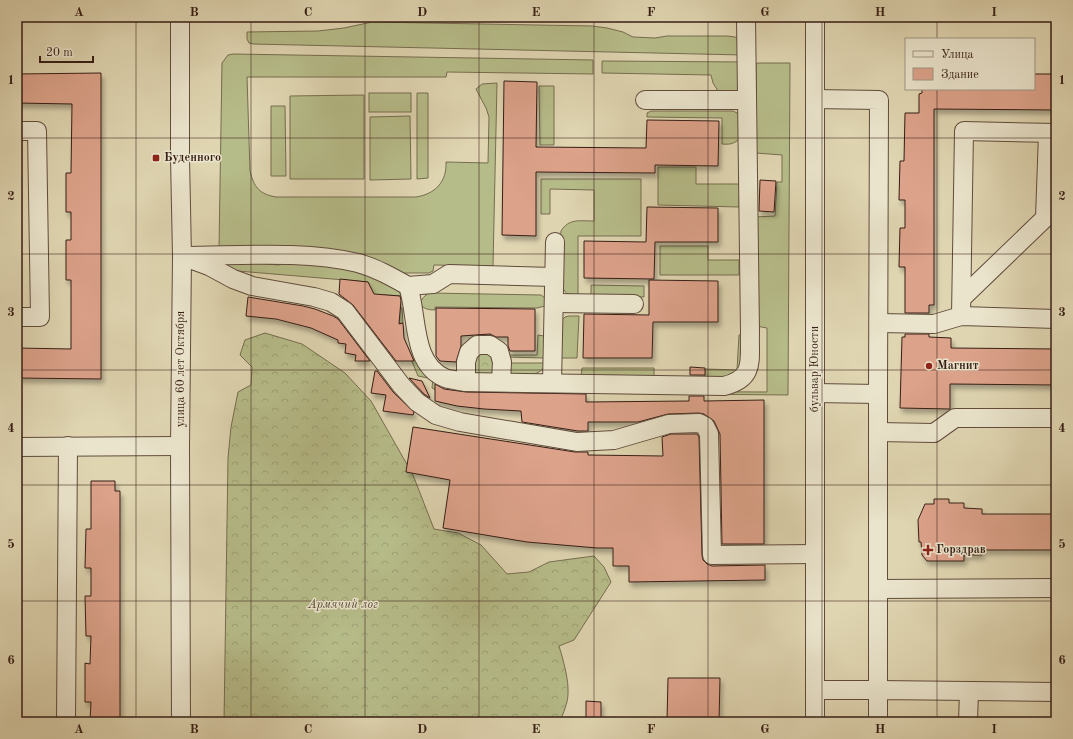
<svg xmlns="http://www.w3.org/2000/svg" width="1073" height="739" viewBox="0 0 1073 739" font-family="'Old Standard TT',serif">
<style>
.grass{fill:#b6bc89;stroke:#766d4f}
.forest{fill:url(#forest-crowns);stroke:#766d4f}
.building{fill:#dca28a;stroke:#371e15;filter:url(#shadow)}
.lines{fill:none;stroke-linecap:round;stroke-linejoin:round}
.minor-casing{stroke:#614c3c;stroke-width:20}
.minor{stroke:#eae4cc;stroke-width:18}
.grid{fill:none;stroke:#371e15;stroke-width:1;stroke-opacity:0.55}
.poi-dot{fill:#8f2418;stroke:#eae4cc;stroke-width:1.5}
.labels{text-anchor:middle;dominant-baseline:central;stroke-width:3;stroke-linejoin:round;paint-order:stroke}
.poi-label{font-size:12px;font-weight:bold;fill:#371e15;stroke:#eae4cc;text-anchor:start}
.street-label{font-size:12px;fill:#371e15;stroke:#eae4cc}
.park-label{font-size:12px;font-style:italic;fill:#574632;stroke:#eae4cc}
.neatline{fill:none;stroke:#371e15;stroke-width:1.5}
.grid-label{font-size:13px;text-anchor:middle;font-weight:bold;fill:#371e15}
</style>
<defs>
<pattern id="forest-crowns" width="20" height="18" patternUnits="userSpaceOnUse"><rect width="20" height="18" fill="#b6bc89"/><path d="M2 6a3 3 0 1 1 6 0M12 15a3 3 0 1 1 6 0" fill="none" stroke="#9da175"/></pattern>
<filter id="shadow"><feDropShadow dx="2.5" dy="4.5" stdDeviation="2" flood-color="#0004"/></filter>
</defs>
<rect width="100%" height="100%" fill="#dfd5b1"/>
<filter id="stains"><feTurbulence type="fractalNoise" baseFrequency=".005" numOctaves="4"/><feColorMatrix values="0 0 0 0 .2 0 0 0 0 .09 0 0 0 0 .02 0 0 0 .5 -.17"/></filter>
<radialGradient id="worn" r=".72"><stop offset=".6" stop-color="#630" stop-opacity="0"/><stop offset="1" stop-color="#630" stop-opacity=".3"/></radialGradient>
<g class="grass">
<path d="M372 22 592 26 607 28 623 32 633 37 655 38 667 36H727L735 37 741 40 743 55 253 44 249 43 247 39V32L318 31 344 28Z"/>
<path d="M233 54 593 60V74L447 72 446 77H247L250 171C254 187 259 194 276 197H416C435 194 447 182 446 162L488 163 489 117 486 108 476 89 482 84 497 83 493 266 434 265 433 271 429 273H397L219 248 222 63 228 55Z"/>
<path d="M602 61 744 62 740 89 735 92 718 91 713 83 711 75 602 73Z"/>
<path d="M758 63H790L788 395 557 393V391L767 392V328L756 326 754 217 775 216 777 182H782V155L756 153V64Z"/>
<path d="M539 86H554V145H540Z"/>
<rect x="369" y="93" width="42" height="19"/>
<path d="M417 93H428V178L417 179Z"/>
<path d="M364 95V179H290V96Z"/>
<path d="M271 106H285L286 176H271Z"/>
<path d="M651 111H733L741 115 743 135C736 143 732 145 722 144V118L647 117V113Z"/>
<path d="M410 116 411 179 370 180V117Z"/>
<path d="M658 167H696V184H740L739 207 658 205Z"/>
<path d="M541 179H641V236H578V296C572 296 567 295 564 290 557 282 560 243 561 231 569 218 580 221 594 221V190L550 189V214H541Z"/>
<path d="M660 246H708V260H739V275H660Z"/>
<path d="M287 260 361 269 399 291 401 296 384 295 383 306 402 308 403 323 388 326 368 282 226 270V261L279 265Z"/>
<path d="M591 285 644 286V297L591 296Z"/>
<path d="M429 293 541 295 545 298V306L537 308 435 307V310C419 310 416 301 429 293Z"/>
<path d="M569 316H579L577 358H560L561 321 565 317Z"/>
<path d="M538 335 544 336V358L507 357V355H537Z"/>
<path d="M739 335H743L741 366 730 377 704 378 705 369 737 370Z"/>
<path d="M412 358 426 372 545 390 547 393 472 391 437 384 436 390 432 388 433 379 418 376 411 359Z"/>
<path d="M506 363H546C541 378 523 375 510 375Z"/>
<path d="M582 368H654V379L581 378Z"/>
</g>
<g class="forest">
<path d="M265 333 302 344 345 373 371 401 413 475 434 529 458 533 481 545 507 574 529 572 549 562 594 556 604 567 611 582 574 640 559 646C563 659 569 680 568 694 568 703 563 713 560 722H224L228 458 231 427 238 392 251 385 252 367 240 355 245 340Z"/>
<path d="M492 353 497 368 492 375C484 375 478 377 473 370L476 354Z"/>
</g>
<g class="building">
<path d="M101 73V379L17 378V348L71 349V280H66V240H71V212H66V173H71L72 104 17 103V74Z"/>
<path d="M1034 74H1055V110L934 109V305H929V313H905V267H899L900 228H905V200H899L900 161H904L905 113H919V94L922 93V89H1034Z"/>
<path d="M504 81 537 82 536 147 646 148 647 120 719 121 718 166 655 165V173L536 172V236L502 235Z"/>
<path d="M760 180 776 181 774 212 759 211Z"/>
<path d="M647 207 718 208V242H655L654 279 584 278V241L646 242Z"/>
<path d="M340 279 368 282 374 294 400 296 401 300 399 324 403 323 404 338 414 361H396L353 305 339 294Z"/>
<path d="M649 280 718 281V322H653L652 358H583L584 314 649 315Z"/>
<path d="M248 297 303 306 315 309 333 316 338 319 370 361H355L356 355 345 353 346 344 338 343V340L311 328 276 319 246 316Z"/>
<path d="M436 308 535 309V351H510L508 346V337H496L490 334 461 336V346L456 362 440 361 436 356Z"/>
<path d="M905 334H929V337L951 338V348L1056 349V385L950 384V409L900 408 902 337H905Z"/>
<path d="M690 367 705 368V375H690Z"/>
<path d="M375 371H377L393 392 414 412 413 415 383 411 386 395 371 393Z"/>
<path d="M409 378 422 381 430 398 424 394Z"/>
<path d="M435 384 444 389 466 392 586 394V402L689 401V396H704V401L764 400V544H722L720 434 714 421 704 414 699 413 668 414 638 422H588V431H578L522 422 521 411 484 409 457 406 435 401Z"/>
<path d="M413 427 575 452H588V455L663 456 662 437 671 434H697L699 437 702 555 703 560 707 564 712 566 765 565V580L629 582V566H613V548H597L527 542 443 528 450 480 406 472Z"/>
<path d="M91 481H115V491H120V722H90L91 702H85V663L90 664 91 636H86L85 596H91V568H85L86 529H91Z"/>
<path d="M934 499H949V503H964V508L982 509V514H1056V550H982V555H964V561H927L922 555 921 542H919L918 520 925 504H934Z"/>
<path d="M668 678H720L719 722H667Z"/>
<path d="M586 701 601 702V722H586Z"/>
</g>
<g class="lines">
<g class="minor-casing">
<g id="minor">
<path d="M180 17V158L182 256 180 446 181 722"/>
<path d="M645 100H747"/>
<path d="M17 131H37L40 317H17"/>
<path d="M182 256C239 256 303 250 358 263 376 268 392 277 408 286 418 314 411 364 445 378 451 380 460 381 466 382L724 386C756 378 749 360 750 333L746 17"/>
<path d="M190 259 209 266 233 279 252 286 314 297 331 302 345 311 401 385 417 402 436 415 460 422 577 442 614 440 669 424 699 423 705 426 709 434 712 555 815 554"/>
<path d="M408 286 433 284 449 274 554 277"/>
<path d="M962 298 1045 218 1048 133"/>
<path d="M554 303 634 304"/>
<path d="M961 316 964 131 1056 133"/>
<path d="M879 323 934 324 961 316 1056 319"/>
<path d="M466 382V362L469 352 477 345H490L499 351 502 362 501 382"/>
<path d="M552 383 555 242"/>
<path d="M815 393 878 394 879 100 815 99"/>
<path d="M878 432 934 433 955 418H1056"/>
<path d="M17 447 180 446"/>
<path d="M879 589 1056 588"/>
<path d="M815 690H878V394"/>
<path d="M66 722 68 446"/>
<path d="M815 722V17"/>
<path d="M878 722V690L1056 692"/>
<path d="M968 722 969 691"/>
</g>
</g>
<use href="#minor" class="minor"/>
</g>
<path class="grid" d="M136 17V722M251 17V722M365 17V722M479 17V722M594 17V722M708 17V722M822 17V722M937 17V39M937 89V722M17 138H1056M17 254H1056M17 370H1056M17 485H1056M17 601H1056"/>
<g class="poi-dot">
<rect x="152" y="154" width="8" height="8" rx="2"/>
<circle cx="929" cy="366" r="4"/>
<path d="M926 544h4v4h4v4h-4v4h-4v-4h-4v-4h4z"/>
</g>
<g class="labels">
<g class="poi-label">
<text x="164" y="158">Буденного</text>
<text x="937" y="366">Магнит</text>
<text x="936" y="550">Горздрав</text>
</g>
<g class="street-label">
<text transform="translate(181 369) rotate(-90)">улица 60 лет Октября</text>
<text transform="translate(815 369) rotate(-90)">бульвар Юности</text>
</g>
<g class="park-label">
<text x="343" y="605">Армячий лог</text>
</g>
</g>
<rect width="1073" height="739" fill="none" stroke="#dfd5b1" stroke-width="44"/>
<rect x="905" y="38" width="130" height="52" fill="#eae4cc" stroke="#a29583"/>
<rect x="913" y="51" width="20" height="6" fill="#eae4cc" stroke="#a29583"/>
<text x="941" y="58" font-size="12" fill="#371e15">Улица</text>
<rect x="913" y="68" width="20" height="12" fill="#dca28a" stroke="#a29583"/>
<text x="941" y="78" font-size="12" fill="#371e15">Здание</text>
<path d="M40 56v6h53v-6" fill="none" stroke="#371e15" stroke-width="2"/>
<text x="46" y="56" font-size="12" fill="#371e15" stroke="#eae4cc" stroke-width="3" paint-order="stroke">20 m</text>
<rect x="22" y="22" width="1029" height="695" class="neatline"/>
<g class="grid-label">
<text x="79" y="16">A</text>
<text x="194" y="16">B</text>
<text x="308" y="16">C</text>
<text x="422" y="16">D</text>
<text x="536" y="16">E</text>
<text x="651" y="16">F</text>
<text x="765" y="16">G</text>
<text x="880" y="16">H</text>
<text x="994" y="16">I</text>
<text x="11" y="84">1</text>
<text x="1062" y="84">1</text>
<text x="11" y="200">2</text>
<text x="1062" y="200">2</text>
<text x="11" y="316">3</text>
<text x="1062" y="316">3</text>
<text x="11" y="432">4</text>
<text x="1062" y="432">4</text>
<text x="11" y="548">5</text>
<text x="1062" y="548">5</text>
<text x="11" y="664">6</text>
<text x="1062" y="664">6</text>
<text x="79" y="733">A</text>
<text x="194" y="733">B</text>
<text x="308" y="733">C</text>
<text x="422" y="733">D</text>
<text x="536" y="733">E</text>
<text x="651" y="733">F</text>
<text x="765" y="733">G</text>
<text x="880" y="733">H</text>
<text x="994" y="733">I</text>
</g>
<rect width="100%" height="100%" filter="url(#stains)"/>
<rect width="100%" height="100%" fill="url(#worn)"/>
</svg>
